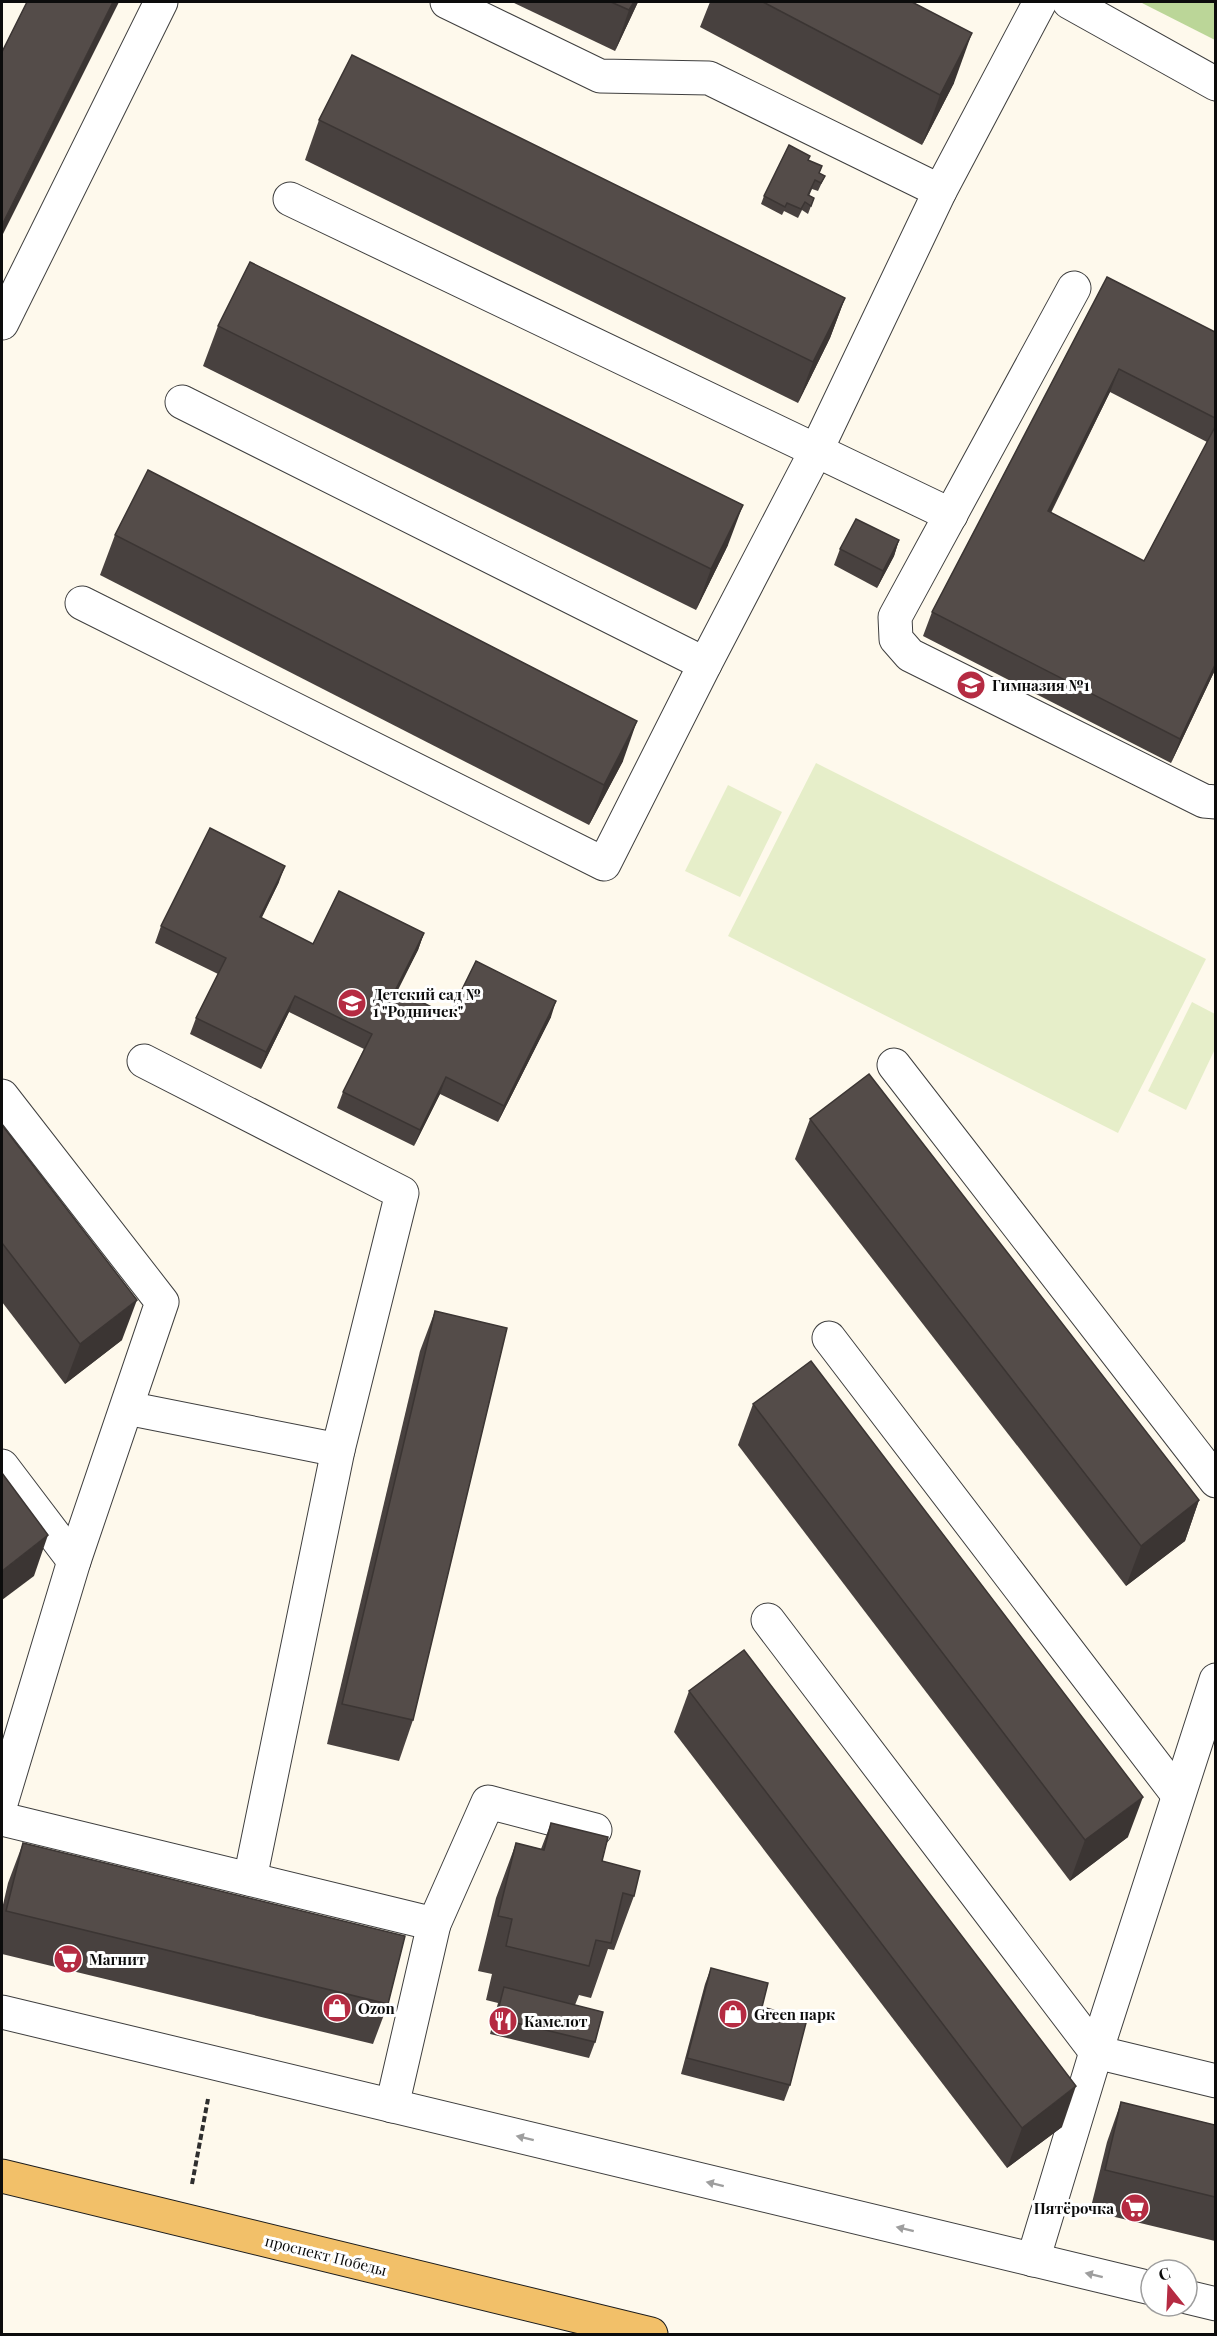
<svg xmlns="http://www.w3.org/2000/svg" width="1217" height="2336" viewBox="0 0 1217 2336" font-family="'Playfair Display',serif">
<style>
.forest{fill:#bbd698}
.pitch{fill:#e6eec9}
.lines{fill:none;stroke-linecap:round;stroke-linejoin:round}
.minor-casing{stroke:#3f3f3f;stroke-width:35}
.major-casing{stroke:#1d1d1d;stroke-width:35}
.path{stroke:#2e2e2e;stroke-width:4;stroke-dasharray:6 3;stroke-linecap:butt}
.minor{stroke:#fff;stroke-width:33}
.major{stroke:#f2c069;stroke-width:33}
.wall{fill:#48413f;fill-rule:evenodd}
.shaded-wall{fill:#3b3533}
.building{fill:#544c49;stroke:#3b3533;stroke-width:1.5}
.oneway{fill:#9e9e9e}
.labels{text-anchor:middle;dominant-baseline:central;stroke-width:6;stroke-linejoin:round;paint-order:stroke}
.poi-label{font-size:15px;font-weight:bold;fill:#0c0c0c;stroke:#fff;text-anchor:start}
.street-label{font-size:15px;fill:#0c0c0c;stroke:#fff}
</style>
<rect width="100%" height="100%" fill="#fef9ec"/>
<path class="forest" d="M1140 2H1215V40Z"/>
<g class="pitch">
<path d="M816 763 1206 959 1118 1133 728 936Z"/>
<path d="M728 785 782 812 740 897 685 871Z"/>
<path d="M1192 1002 1215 1014V1049L1186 1110 1148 1091Z"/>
</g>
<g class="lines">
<g class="minor-casing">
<g id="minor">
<path d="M447 2 600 76 709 78 940 191"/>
<path d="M1069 2 1216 84"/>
<path d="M290 199 951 515"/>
<path d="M1074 288 895 617 896 639 910 655 1204 801 1216 802"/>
<path d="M2 323 161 2"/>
<path d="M182 402 705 664"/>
<path d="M82 603 604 864 705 664 816 451 940 191 1040 2"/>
<path d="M144 1061 402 1193 338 1450 250 1879"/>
<path d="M894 1065 1216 1481"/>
<path d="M2 1096 162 1302 74 1561 2 1800"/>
<path d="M829 1338 1178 1795"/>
<path d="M127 1408 338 1450"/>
<path d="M2 1466 74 1561"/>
<path d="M768 1620 1096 2052"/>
<path d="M2 1819 434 1924 392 2106"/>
<path d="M434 1924 488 1802 595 1830"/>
<path d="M2 2012 1151 2288"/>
<path d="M1096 2052 1216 1680"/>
<path d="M1033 2260 1096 2052 1216 2081"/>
<path d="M1187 2297 1216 2304"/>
</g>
</g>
<g class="major-casing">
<path id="major" d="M2 2176 651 2334"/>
</g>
<path class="path" d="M192 2184 208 2099"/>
<use href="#minor" class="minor"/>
<use href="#major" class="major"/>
</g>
<g class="wall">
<path d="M512 2H638L615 51Z"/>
<path d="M710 2H912L954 83 922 145 700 27Z"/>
<path d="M319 120 845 298 830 338 798 403 305 160Z"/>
<path d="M808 160 822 166 819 174 825 176 818 191 812 189 809 196 814 198 808 214 802 210 798 218 784 211 782 215 761 204 764 196Z"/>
<path d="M1107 277 1215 332V670L1171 763 923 636 932 612ZM1110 392 1207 442 1144 561 1051 513Z"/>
<path d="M218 326 728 545 696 610 203 366Z"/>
<path d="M115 535 623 761 589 825 100 575Z"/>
<path d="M899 540 894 556 877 588 834 565 840 549Z"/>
<path d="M279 882 261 918 313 944 424 933 418 950 397 990 449 1016 551 1017 498 1122 440 1094 414 1146 337 1108 343 1092 364 1049 289 1012 261 1069 190 1034 196 1018 218 974 155 943 161 926Z"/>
<path d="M810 1119 1199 1500 1185 1541 1126 1586 795 1159Z"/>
<path d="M2 1125 122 1340 65 1384 2 1302Z"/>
<path d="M435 1311 413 1720 399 1761 327 1744 420 1351Z"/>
<path d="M753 1404 1128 1837 1070 1881 738 1445Z"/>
<path d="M689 1691 1062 2127 1007 2168 674 1732Z"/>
<path d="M551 1823 602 1861 634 1896 614 1950 608 1949 591 1998 579 1995 575 2005 595 2042 589 2058 490 2034 498 2003 486 2000 492 1974 478 1971 496 1898 516 1843 541 1849Z"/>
<path d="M23 1843 388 2004 373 2044 2 1954V1909L8 1883Z"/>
<path d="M711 1968 762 2007 790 2085 784 2101 681 2074 705 1984Z"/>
<path d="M1121 2102 1215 2125V2241L1090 2211 1107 2142Z"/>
</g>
<g class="shaded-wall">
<path d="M113 2H119L2 236V225Z"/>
<path d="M634 2H638L615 51 629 10Z"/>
<path d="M972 33 954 83 922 145 940 95Z"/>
<path d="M845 298 830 338 798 403 813 362Z"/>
<path d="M1119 369 1110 392 1039 535 1048 511Z"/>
<path d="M743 505 728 545 696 610 711 569Z"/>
<path d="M899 540 894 556 877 588 883 571Z"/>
<path d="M1215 665V670L1171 763 1180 739Z"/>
<path d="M637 721 623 761 589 825 604 785Z"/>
<path d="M285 866 279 882 254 934 260 917Z"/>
<path d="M424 933 418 950 390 1006 396 989Z"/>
<path d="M295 996 289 1012 261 1069 266 1052Z"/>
<path d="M556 1001 551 1017 498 1122 504 1106Z"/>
<path d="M446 1077 440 1094 414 1146 420 1130Z"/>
<path d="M137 1300 122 1340 65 1384 80 1344Z"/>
<path d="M1199 1500 1185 1541 1126 1586 1141 1546Z"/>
<path d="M48 1535 34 1576 2 1600V1571Z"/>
<path d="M1143 1797 1128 1837 1070 1881 1085 1840Z"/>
<path d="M1076 2086 1062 2127 1007 2168 1022 2128Z"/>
</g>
<g class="building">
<path d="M27 2H113L2 225V52Z"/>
<path d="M611 2H634L629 10Z"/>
<path d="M763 2H912L972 33 940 95Z"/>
<path d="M352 55 845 298 813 362 319 120Z"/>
<path d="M789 145 810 156 808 160 822 166 819 173 825 176 821 183 815 180 808 195 814 198 811 206 805 202 801 209 787 203 785 207 764 196Z"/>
<path d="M250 262 743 505 711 569 218 326Z"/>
<path d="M1107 277 1215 332V418L1119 369 1048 511 1144 561 1215 427V665L1180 739 932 612Z"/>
<path d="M148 470 637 721 604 785 115 535Z"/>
<path d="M856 519 899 540 883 571 840 549Z"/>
<path d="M210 828 285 866 260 917 313 944 339 891 424 933 396 989 449 1016 476 961 556 1001 504 1106 446 1077 420 1130 343 1092 372 1034 295 996 266 1052 196 1018 226 958 161 926Z"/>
<path d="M869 1074 1199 1500 1141 1546 810 1119Z"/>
<path d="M2 1125 137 1300 80 1344 2 1243Z"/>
<path d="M435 1311 507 1328 413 1720 342 1704Z"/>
<path d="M811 1361 1143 1797 1085 1840 753 1404Z"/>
<path d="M2 1473 48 1535 2 1571Z"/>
<path d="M744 1650 1076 2086 1022 2128 689 1691Z"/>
<path d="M551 1823 608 1837 602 1861 640 1871 634 1896 623 1893 611 1943 596 1940 589 1966 506 1946 512 1919 498 1916 516 1843 544 1850Z"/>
<path d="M23 1843 405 1936 388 2004 6 1911Z"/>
<path d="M711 1968 768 1983 762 2007 807 2019 790 2085 687 2058Z"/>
<path d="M504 1987 603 2012 595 2042 496 2018Z"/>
<path d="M1121 2102 1215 2125V2197L1105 2170Z"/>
</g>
<defs><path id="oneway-solid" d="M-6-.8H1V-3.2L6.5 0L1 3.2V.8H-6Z" transform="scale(1.5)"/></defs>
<g class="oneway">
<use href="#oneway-solid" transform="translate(525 2138) rotate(-166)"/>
<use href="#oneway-solid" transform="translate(715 2184) rotate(-166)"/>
<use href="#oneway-solid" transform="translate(905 2229) rotate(-166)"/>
<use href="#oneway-solid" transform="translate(1094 2275) rotate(-166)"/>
</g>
<defs>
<g id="school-disc" transform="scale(1.5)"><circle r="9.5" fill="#b52b42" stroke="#fff"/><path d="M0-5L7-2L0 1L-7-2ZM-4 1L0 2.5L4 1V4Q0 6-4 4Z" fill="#fff"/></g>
<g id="supermarket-disc" transform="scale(1.5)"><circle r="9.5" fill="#b52b42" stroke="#fff"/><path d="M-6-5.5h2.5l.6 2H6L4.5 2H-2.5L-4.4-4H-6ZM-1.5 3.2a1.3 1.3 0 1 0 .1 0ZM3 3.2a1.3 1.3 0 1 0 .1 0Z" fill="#fff"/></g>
<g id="shop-disc" transform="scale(1.5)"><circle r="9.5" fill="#b52b42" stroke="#fff"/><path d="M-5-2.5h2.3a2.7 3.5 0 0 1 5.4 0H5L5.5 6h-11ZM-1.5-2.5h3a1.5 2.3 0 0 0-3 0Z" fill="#fff"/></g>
<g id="restaurant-disc" transform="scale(1.5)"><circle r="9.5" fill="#b52b42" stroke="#fff"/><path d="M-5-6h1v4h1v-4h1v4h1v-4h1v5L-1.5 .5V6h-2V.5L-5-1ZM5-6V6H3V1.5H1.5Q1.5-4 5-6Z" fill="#fff"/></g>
</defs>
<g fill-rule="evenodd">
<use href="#school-disc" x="971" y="685"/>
<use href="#school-disc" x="352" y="1003"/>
<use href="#supermarket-disc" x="68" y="1959"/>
<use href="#shop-disc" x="337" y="2008"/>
<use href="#shop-disc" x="733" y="2014"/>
<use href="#restaurant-disc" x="503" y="2021"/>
<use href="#supermarket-disc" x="1135" y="2208"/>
</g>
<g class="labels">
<g class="poi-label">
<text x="992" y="685">Гимназия №1</text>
<text x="373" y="994">Детский сад №<tspan x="373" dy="17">1 "Родничек"</tspan></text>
<text x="89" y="1959">Магнит</text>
<text x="358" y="2008">Ozon</text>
<text x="754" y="2014">Green парк</text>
<text x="524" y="2021">Камелот</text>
<text x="1114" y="2208" text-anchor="end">Пятёрочка</text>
</g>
<g class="street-label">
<text transform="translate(326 2255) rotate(14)">проспект Победы</text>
</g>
</g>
<rect width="1217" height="2336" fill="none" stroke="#0c0c0c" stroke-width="6"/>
<g transform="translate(1169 2288) rotate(342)"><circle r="28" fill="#ffffff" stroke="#9e9e9e" stroke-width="1.5"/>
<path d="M0-4.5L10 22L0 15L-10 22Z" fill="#b52b42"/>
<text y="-9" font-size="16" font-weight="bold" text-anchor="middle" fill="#0c0c0c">С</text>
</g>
</svg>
